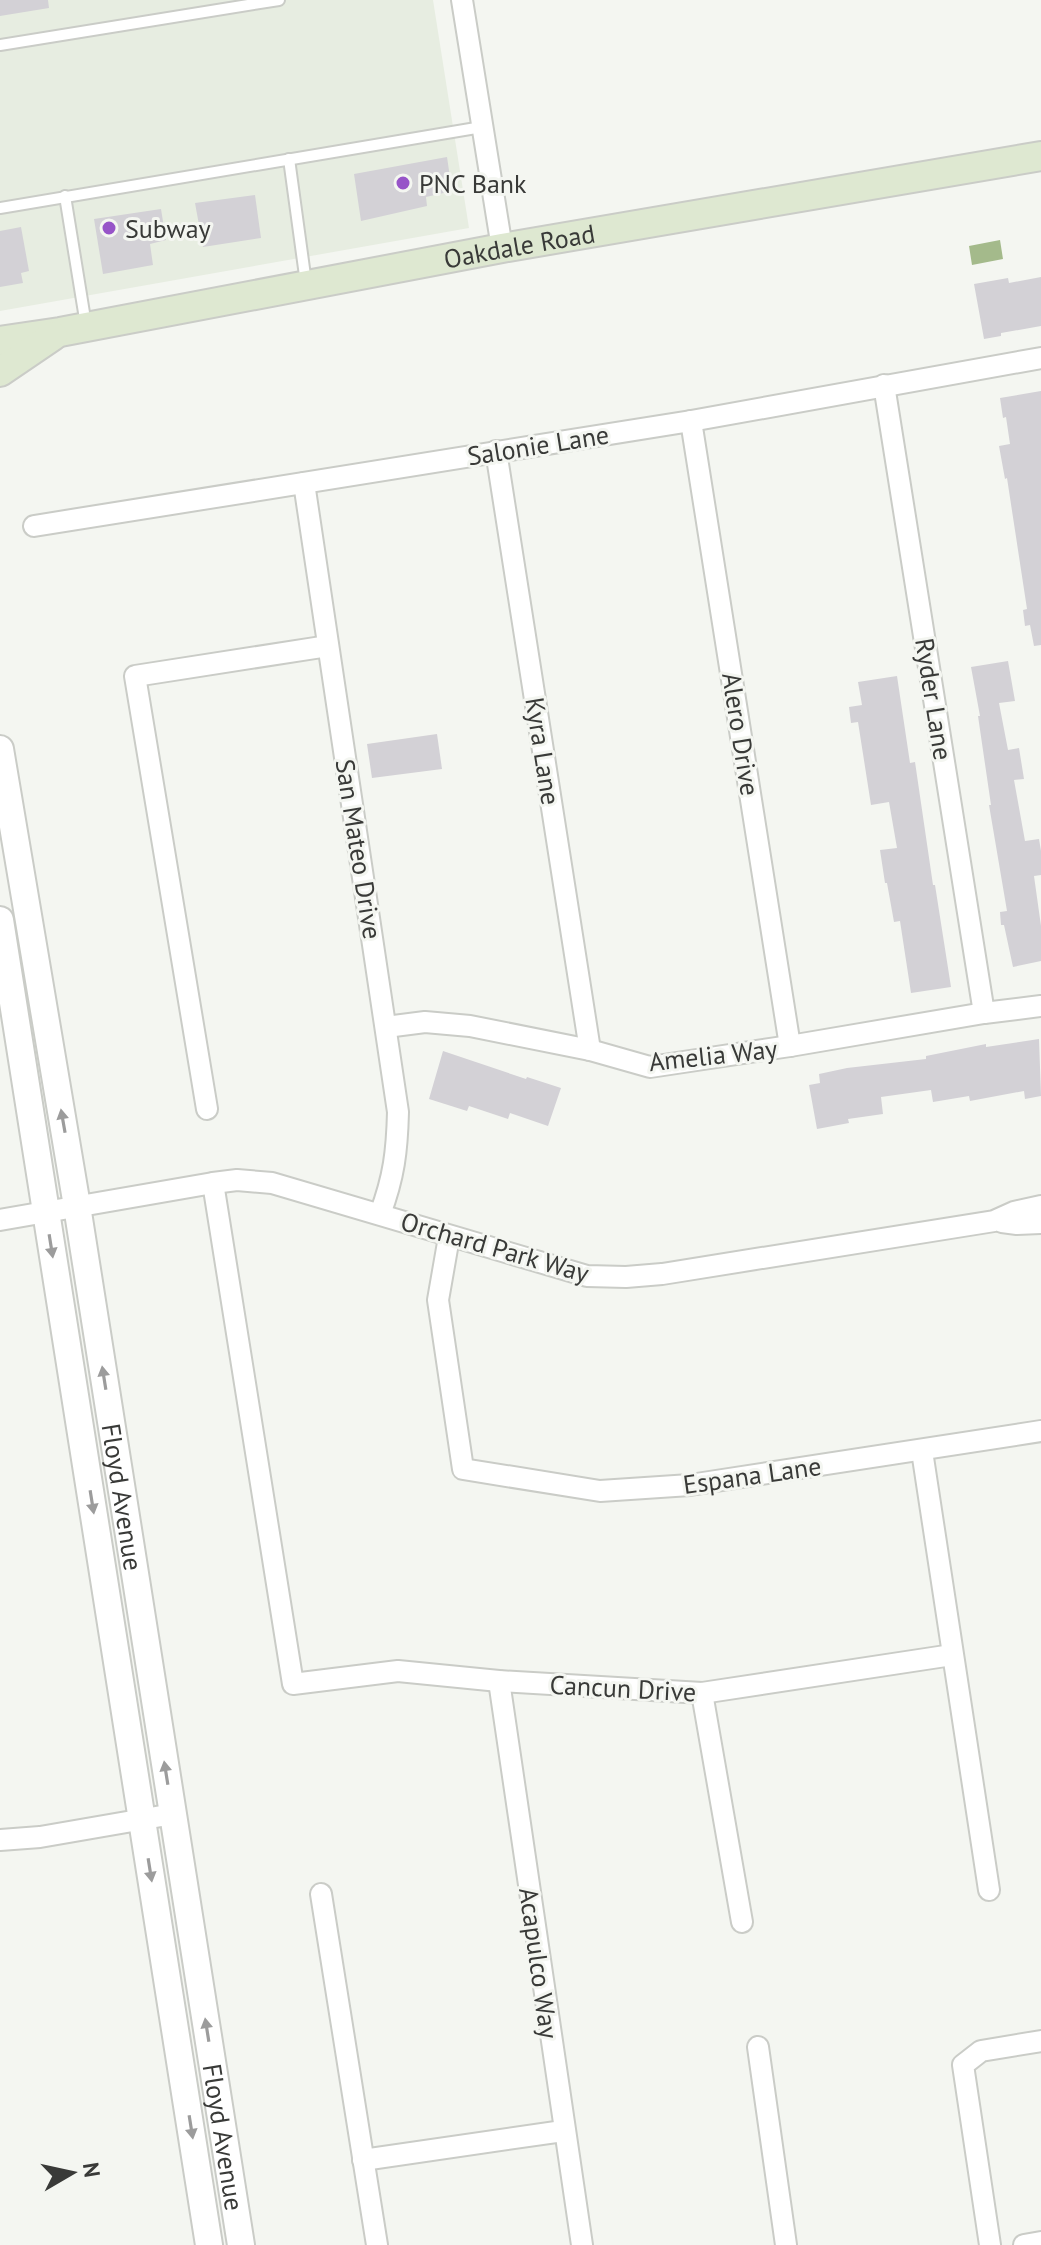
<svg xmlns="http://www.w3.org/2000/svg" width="1041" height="2245" viewBox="0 0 1041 2245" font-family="'PT Sans',sans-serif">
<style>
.built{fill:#e7ede1}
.water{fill:#a4ba8b}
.building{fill:#d3d1d6}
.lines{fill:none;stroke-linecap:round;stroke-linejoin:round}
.service-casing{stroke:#caccc7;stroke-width:14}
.minor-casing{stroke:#caccc7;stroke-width:24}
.tertiary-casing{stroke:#caccc7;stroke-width:30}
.secondary-casing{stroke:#caccc7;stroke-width:32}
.service{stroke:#fff;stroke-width:10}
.minor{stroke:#fff;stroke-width:20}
.tertiary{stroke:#fff;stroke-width:26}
.secondary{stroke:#dee8d1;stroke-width:28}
.oneway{fill:#9c9c9c}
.poi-dot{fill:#9754c8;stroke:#f4f6f1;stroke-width:3}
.labels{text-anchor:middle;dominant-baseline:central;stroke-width:6;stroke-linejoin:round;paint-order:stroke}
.poi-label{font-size:26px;fill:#393a38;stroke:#f4f6f1;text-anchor:start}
.street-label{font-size:26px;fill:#393a38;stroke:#f4f6f1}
</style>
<rect width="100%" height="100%" fill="#f4f6f1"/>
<path class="built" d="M0 0H433L469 228 0 311Z"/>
<path class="water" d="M1000 240 1003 259 972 265 969 246Z"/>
<g class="building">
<path d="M0 0H48L49 8 0 16Z"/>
<path d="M447 157 452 191 426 197 427 206 361 221 354 174Z"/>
<path d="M255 195 261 238 203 247 195 203Z"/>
<path d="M161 209 166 240 150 244 153 265 103 274 94 219Z"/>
<path d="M21 227 29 271 21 273 23 283 0 287V231Z"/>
<path d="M1041 277V326L1001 333V336L984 339 974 284 1008 278 1009 283Z"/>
<path d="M1041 391V645L1034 646 1030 625 1025 626 1023 610 1027 609 1007 478 1005 479 999 446 1010 444 1006 417 1003 418 1000 398Z"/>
<path d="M1008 661 1015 701 999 703 1008 750 1019 748 1024 779 1014 780 1025 841 1039 839 1041 851V875L1034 876 1041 926V961L1013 967 1004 925H1001L1000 912 1007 911 989 805H991L978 716H980L971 667Z"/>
<path d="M897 676 910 763 915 762 933 885H935L951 987 911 993 900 921 894 922 887 883H885L880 850 897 848 889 802 871 805 858 722 851 723 849 707 862 705 858 682Z"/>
<path d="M437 734 442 769 372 778 367 744Z"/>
<path d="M1039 1039 1041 1096 1025 1099 1024 1091 970 1101 969 1096 933 1102 931 1090 881 1097 883 1114 848 1119 849 1123 817 1129 809 1085 820 1083 819 1074 847 1068 926 1059V1056L986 1044V1047Z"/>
<path d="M443 1051 526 1079 527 1077 561 1088 548 1126 510 1113 508 1119 469 1106 467 1111 429 1099Z"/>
</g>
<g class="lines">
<g class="service-casing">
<g id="service">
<path d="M0 45 279 0"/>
<path d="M289 159 306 283"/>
<path d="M65 196 86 325"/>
<path d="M0 208 482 127"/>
</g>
</g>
<g class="minor-casing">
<g id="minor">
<path d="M462 0 502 248"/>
<path d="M884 385 984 1013"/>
<path d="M691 421 790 1046"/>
<path d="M496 451 590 1050"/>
<path d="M304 483 398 1112C397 1151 394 1177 380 1214"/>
<path d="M34 526 691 421 1041 358"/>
<path d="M386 1027 425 1022 470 1026 590 1050 650 1067 790 1046 984 1013 1041 1006"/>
<path d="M207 1109 135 676 328 646"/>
<path d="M213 1183 293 1684 398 1671 499 1681 702 1693 952 1655"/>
<path d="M0 1220 213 1183 237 1180 272 1183 587 1276 626 1277 662 1274 994 1221 1014 1212 1041 1206"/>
<path d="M1002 1222 1017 1224 1041 1223"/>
<path d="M449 1237 438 1300 463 1469 600 1491 690 1485 1041 1431"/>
<path d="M922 1451 989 1890"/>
<path d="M499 1681 582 2245"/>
<path d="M702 1693 742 1922"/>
<path d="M0 1840 40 1837 173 1814"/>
<path d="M321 1894 377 2245"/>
<path d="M758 2047 786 2245"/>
<path d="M363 2160 563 2131"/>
<path d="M990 2245 963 2065 981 2051 1041 2041"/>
<path d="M1024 2245 1041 2242"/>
</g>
</g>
<g class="tertiary-casing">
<g id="tertiary">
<path id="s1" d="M0 749 77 1206 241 2245"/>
<path d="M0 920 209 2245"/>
</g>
</g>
<g class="secondary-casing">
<g id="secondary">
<path id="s2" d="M0 341 60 332 502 248 1041 156"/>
<path d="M0 372 53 336"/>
</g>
</g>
<use href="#service" class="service"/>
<use href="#minor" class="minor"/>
<use href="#tertiary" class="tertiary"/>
<use href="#secondary" class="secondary"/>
</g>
<defs><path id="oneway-solid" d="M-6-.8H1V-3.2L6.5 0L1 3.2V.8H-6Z" transform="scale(2)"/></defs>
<g class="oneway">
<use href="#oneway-solid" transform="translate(63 1121) rotate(-100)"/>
<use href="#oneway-solid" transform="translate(51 1246) rotate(81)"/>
<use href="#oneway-solid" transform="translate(104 1378) rotate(-99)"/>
<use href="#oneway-solid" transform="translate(92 1502) rotate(81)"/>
<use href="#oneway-solid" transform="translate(166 1773) rotate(-99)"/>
<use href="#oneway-solid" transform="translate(150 1870) rotate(81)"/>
<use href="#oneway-solid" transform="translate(207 2030) rotate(-99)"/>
<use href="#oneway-solid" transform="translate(191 2127) rotate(81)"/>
</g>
<g class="poi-dot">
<circle cx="403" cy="183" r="8"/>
<circle cx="109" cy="228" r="8"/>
</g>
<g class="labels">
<g class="poi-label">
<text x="419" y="183">PNC Bank</text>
<text x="125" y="228">Subway</text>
</g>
<g class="street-label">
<text stroke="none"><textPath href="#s2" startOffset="528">Oakdale Road</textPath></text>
<text transform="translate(538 445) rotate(-9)">Salonie Lane</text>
<text transform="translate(934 699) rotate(81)">Ryder Lane</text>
<text transform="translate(741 734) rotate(81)">Alero Drive</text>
<text transform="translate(543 751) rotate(81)">Kyra Lane</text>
<text transform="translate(359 849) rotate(81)">San Mateo Drive</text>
<text transform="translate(713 1055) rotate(-6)">Amelia Way</text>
<text transform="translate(495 1247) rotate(16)">Orchard Park Way</text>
<text transform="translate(752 1475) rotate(-8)">Espana Lane</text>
<text stroke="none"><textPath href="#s1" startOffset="758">Floyd Avenue</textPath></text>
<text transform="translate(623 1688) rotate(3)">Cancun Drive</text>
<text transform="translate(539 1963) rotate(82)">Acapulco Way</text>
<text stroke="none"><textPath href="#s1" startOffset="1406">Floyd Avenue</textPath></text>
</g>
</g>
<g transform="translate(72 2173) rotate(81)" stroke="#f4f6f1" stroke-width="6" paint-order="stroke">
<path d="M0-6L14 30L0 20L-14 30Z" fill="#393a38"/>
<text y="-12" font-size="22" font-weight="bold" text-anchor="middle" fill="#393a38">N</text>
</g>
</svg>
